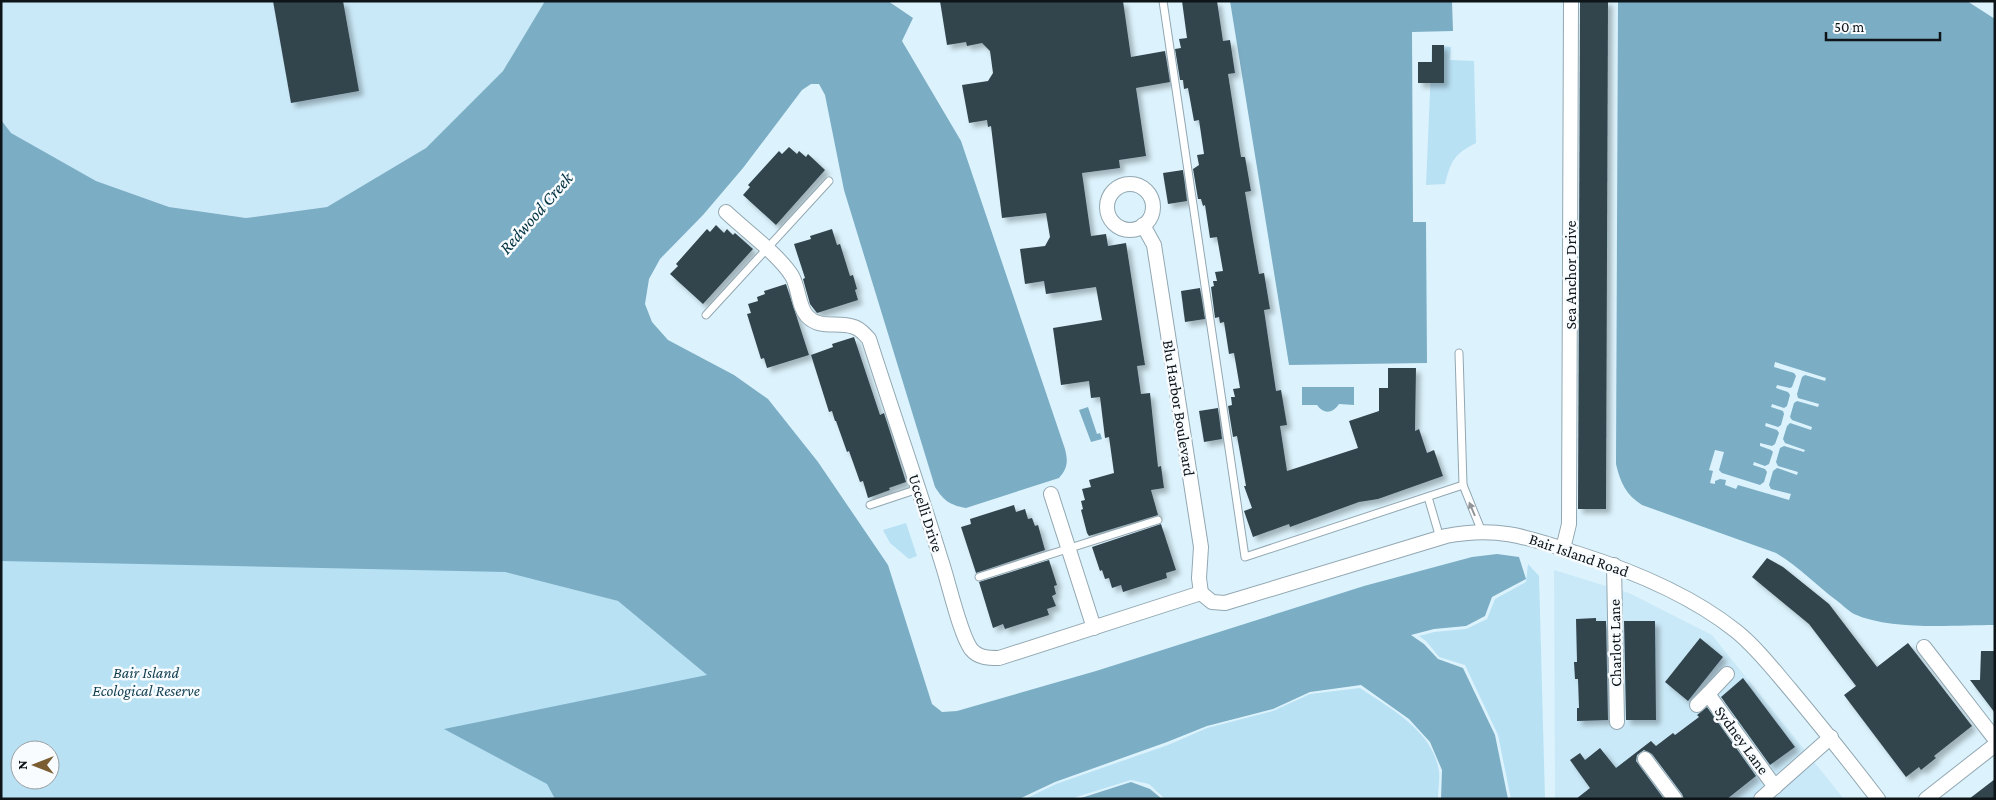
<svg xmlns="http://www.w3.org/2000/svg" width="1996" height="800" viewBox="0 0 1996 800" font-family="'Crimson Pro',serif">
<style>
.built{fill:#cae9f8}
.green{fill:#b8e1f4;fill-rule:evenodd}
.water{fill:#7badc4}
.pier{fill:#dcf3fd}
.building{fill:#32454e;filter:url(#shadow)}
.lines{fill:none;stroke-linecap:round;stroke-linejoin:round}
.service-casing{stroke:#92a7b1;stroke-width:9}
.minor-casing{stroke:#92a7b1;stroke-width:16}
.service{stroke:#fff;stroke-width:7}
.minor{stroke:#fff;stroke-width:14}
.oneway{fill:#929698}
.labels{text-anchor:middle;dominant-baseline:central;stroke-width:5;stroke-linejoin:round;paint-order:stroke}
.street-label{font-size:16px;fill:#0d1519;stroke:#f8fcff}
.park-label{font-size:16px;font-style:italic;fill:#133f50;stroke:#f8fcff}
.water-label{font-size:18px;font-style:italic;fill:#033242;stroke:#f8fcff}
</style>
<defs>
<filter id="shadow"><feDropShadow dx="4.5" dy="4.5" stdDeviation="2.5" flood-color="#0004"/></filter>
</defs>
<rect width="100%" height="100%" fill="#dcf3fd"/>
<g class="built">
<path d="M1 1H545L503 71 426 148 327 207 246 218 169 207 96 181 10 133 1 120Z"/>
<path d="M1554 570 1629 593 1712 635 1844 799H1555Z"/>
</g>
<g class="green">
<path d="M1432 45 1451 47 1450 60 1474 61 1476 143C1454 154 1451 161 1445 184L1426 185Z"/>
<path d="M1 509 436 528 564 587 618 601 707 675 685 799H1ZM20 750H50V780H20Z"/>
<path d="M906 523 917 556 909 559 890 543 883 530Z"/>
<path d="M1528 564 1539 576 1545 799H1511L1498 735 1465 665 1439 657 1426 641 1419 636 1434 632 1466 629 1487 619 1495 599 1526 582Z"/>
<path d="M1360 688C1391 709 1433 731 1439 771 1440 780 1438 790 1438 799H1165L1149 784 1131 780 1070 799H1025L1056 784 1168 745 1207 728 1273 711 1310 694Z"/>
</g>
<g class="water">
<path d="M545 1H888L913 18 902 41 961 141 1065 449C1068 461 1068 468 1059 478L966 508C950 505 944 501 935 487L844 190 825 95 819 84H811L802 90 743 168 703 215 660 259 649 279 645 304 652 322 668 340 734 375 768 399 818 462 888 565 932 704 942 712 957 711 1096 671 1364 586 1472 557 1497 554 1519 557 1526 579 1492 597 1485 616 1466 626 1434 629 1411 635 1424 644 1438 659 1463 668 1495 735 1508 799H1441L1442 770 1430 742 1409 719 1361 685 1310 692 1273 709 1207 726 1167 742 1055 782 1019 799H555L547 784 444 729 707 675 618 601 505 572 1 561V120L11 133 96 181 169 207 246 218 327 207 426 148 503 71Z"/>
<path d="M1230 1H1452L1453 31 1412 32 1413 222H1426L1427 363 1289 365Z"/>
<path d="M1618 1H1967L1995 19V625C1953 625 1892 631 1854 614 1848 611 1842 604 1836 600 1816 585 1798 566 1776 553L1642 505C1626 495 1620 482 1616 464Z"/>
<path d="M1302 387H1354V405L1339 404C1333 413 1324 415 1317 405H1302Z"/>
<path d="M1088 407 1097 434 1100 433 1102 439 1091 442 1079 410Z"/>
<path d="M1131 782 1150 789 1162 799H1078Z"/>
</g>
<path class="pier" d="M1775 362 1826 378 1825 381 1805 375 1802 377 1797 394 1798 398 1819 404 1818 407 1797 401 1794 403 1790 417 1792 420 1812 427 1811 430 1790 423 1787 426 1783 439 1785 443 1805 450 1804 452 1784 446 1780 448 1776 462 1778 466 1798 472 1797 475 1777 468 1773 471 1769 485 1771 489 1791 494 1789 500 1738 485 1736 489 1725 485 1726 480 1720 479 1715 481V484L1710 483 1713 471 1709 470 1715 450 1724 452 1719 470 1722 473 1760 485 1764 482 1767 472 1765 469 1753 465 1754 462 1765 466 1769 464 1773 452 1771 450 1760 446V443L1772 446 1775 444 1779 433 1777 430 1765 426 1766 423 1778 427 1781 425 1784 414 1783 411 1771 407 1772 404 1784 408 1787 406 1790 395 1788 392 1776 388 1777 385 1790 388 1792 387 1796 376 1794 373 1774 367Z"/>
<g class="building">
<path d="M273 1H343L359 91 291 103Z"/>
<path d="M940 1H1123L1131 57 1165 51 1170 82 1136 88 1146 156 1119 160 1120 168 1082 173 1091 236 1106 234 1108 246 1126 243 1145 365 1137 366 1141 394 1150 393 1158 467 1161 466 1164 488 1151 490 1158 515 1089 536 1087 533 1081 510 1083 509 1081 501 1085 500 1082 489 1091 487 1089 480 1114 473 1109 437 1105 438 1100 397 1091 398 1089 381 1061 385 1053 328 1102 320 1096 287 1046 294 1044 281 1025 284 1020 249 1045 246 1050 237 1046 213 1002 218 991 126 988 127 987 120 969 123 962 85 988 81 993 73 990 51 982 43 967 46 966 42 947 45Z"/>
<path d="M1182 1H1217L1223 41 1230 40 1235 73 1228 74 1241 157H1245L1251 191 1245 192 1253 240 1259 274 1264 273 1270 309 1264 310 1276 391 1281 390 1287 425 1280 426 1287 471 1358 448 1349 421 1379 411V388H1388V368H1416L1415 431 1419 429 1427 453 1434 450 1443 476 1378 499 1359 502 1290 527 1289 524 1253 537 1244 511 1252 508 1244 486H1246L1237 436 1233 437 1228 406 1232 405 1231 397H1235L1233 389 1240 388 1234 353 1229 354 1224 322 1220 323 1219 317 1215 318 1211 287 1214 286 1213 281H1217L1215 272 1223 271 1217 237 1210 238 1205 205 1203 206 1201 199H1198L1193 169 1199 165 1197 155 1204 154 1199 120 1194 121 1188 88 1184 89 1183 80H1180L1175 49 1181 48 1179 39 1187 38Z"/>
<path d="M1580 1H1608L1606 509H1578Z"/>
<path d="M1432 45H1444V83H1418V62H1432Z"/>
<path d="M789 147 797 154 799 151 806 157 808 154 825 170 776 225 743 195 750 187 748 185 779 151 782 154Z"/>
<path d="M1183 170 1187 201 1168 204 1163 173Z"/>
<path d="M716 225 724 233 727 229 733 235 735 233 753 249 703 304 670 274 678 266 676 264 707 229 710 232Z"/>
<path d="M832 229 837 245 840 244 850 276 853 275 857 289 855 290 858 300 817 313 810 304 803 279 805 278 794 244 811 239 810 236Z"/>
<path d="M786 284 809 355 767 368 764 358 761 359 747 314 751 313 748 304 758 301 757 297 765 294 764 291Z"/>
<path d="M1200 288 1205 319 1185 322 1181 291Z"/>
<path d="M854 337 880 415 884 413 906 482 889 488 890 490 868 498 863 481 860 482 849 451 847 452 836 421H835L832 411 829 412 811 355 833 347 832 344Z"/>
<path d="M1218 408 1222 439 1204 442 1199 411Z"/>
<path d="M1014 505 1016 512 1025 509 1028 519 1032 518 1035 526 1038 525 1045 550 976 573 961 527 971 524 970 519Z"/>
<path d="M1161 524 1176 570 1166 573 1167 578 1123 592 1121 585 1112 588 1109 578 1105 579 1102 570 1100 571 1092 547Z"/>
<path d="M1767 558 1783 567 1829 604 1877 667 1908 643 1972 726 1934 756 1936 758 1921 770 1919 767 1906 777 1844 695 1856 686 1809 624 1752 577Z"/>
<path d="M1049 560 1057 585 1054 586 1056 594 1052 596 1056 606 1047 609 1049 615 1005 629 1003 624 993 628 979 582Z"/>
<path d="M1596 618V621H1606L1608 720 1577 721V708H1579L1578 679H1575L1574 662H1577L1576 619Z"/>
<path d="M1624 621H1655L1656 720H1626Z"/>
<path d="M1700 638 1723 657 1688 701 1665 682Z"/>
<path d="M1981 651H1995V713L1970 680H1980Z"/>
<path d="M1743 678 1795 747 1770 765 1721 697Z"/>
<path d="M1707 707 1756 776 1727 799H1684L1682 794 1652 754 1644 750 1637 755 1636 761 1664 799H1576L1590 788 1570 760 1580 753 1585 760 1600 748 1616 768 1651 741 1656 746 1673 733 1675 735 1699 717 1697 715Z"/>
<path d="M1995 779V799H1969Z"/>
</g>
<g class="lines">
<g class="service-casing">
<g id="service">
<path d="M1163 1 1245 557 1463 485"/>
<path d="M706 315 829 181"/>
<path d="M1459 353 1463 485 1482 532"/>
<path d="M1428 497 1440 538"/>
<path d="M870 505 918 489"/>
<path d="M979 577 1158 520"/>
</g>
</g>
<g class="minor-casing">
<g id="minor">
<circle cx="1130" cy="207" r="23"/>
<path d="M726 212C745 230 779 255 792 276 799 288 798 306 807 316 820 330 838 321 854 327 861 329 865 335 869 339 893 414 919 488 942 563 949 584 960 634 971 649 978 658 989 658 999 658L1201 593"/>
<path d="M1143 225 1154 245 1201 547 1199 578 1201 593"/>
<path d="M1051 494 1094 628"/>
<path d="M1563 549 1569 524 1571 1"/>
<path d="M1614 565 1617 722"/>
<path d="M1201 593 1212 602 1225 603 1446 536C1498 526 1527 537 1576 553 1630 570 1691 595 1736 631 1756 647 1773 669 1790 689 1820 725 1849 761 1878 799"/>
<path d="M1924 647 1995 739"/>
<path d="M1727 674 1708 694 1775 787"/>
<path d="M1697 705 1708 694"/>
<path d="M1645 759 1675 799"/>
<path d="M1761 799 1831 737"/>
<path d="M1926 799 1995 745"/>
</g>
</g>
<use href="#service" class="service"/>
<use href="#minor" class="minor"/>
</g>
<defs><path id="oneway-solid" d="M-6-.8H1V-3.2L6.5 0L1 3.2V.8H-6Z" transform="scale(1.25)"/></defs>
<use class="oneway" href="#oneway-solid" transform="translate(1472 509) rotate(-113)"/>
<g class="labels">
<g class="street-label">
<text transform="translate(1570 275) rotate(-90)">Sea Anchor Drive</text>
<text transform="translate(1179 408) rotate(81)">Blu Harbor Boulevard</text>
<text transform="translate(926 513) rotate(72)">Uccelli Drive</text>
<text transform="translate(1579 555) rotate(19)">Bair Island Road</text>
<text transform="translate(1615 643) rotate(-91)">Charlott Lane</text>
<text transform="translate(1742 740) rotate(54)">Sydney Lane</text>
</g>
<g class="park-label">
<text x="146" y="672">Bair Island<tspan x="146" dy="18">Ecological Reserve</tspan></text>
</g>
<g class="water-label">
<text transform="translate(536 213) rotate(-49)">Redwood Creek</text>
</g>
</g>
<rect width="1996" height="800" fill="none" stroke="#0d1519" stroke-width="5"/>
<g transform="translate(35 765) rotate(270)"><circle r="24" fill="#f8fcff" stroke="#9aa0a3"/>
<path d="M0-4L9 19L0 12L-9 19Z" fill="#7a5e31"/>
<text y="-8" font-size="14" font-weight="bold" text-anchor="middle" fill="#0d1519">N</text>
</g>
<path d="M1826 32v8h114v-8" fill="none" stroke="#0d1519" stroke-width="2.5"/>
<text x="1834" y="32" font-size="15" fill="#0d1519" stroke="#f8fcff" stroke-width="4" paint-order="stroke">50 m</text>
</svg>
